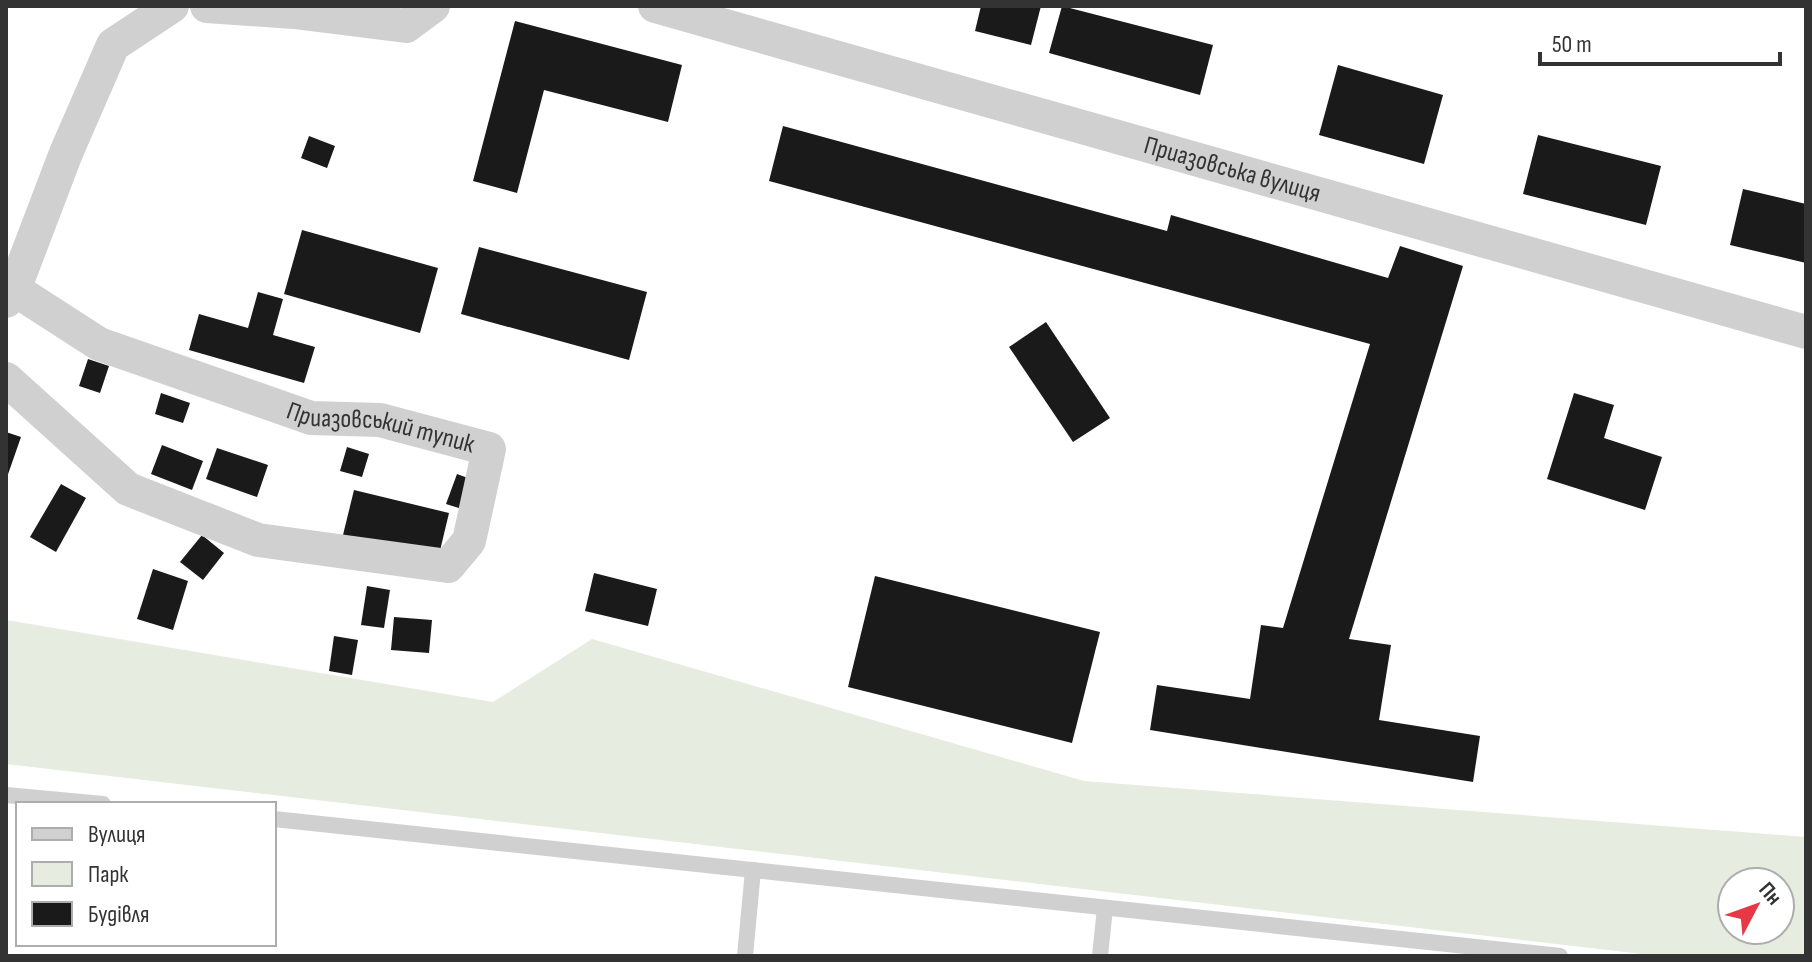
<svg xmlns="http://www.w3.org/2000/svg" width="1812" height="962" viewBox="0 0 1812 962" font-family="'Sofia Sans Condensed',sans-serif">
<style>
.green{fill:#e6ecdf;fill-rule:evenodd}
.building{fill:#1a1a1a}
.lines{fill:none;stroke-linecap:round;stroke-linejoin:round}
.service{stroke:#d0d0d0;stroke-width:16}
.minor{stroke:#d0d0d0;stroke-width:34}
.labels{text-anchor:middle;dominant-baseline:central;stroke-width:8;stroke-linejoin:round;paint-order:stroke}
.street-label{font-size:26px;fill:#333;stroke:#fff}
</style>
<rect width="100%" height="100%" fill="#fff"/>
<path class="green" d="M6 620 493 702 592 639 1084 781 1806 837V956H1659L6 764ZM1732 882H1780V930H1732Z"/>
<g class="building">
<path d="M981 6H1041L1031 45 975 31Z"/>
<path d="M1062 6 1213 45 1200 95 1049 53Z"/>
<path d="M515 21 682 65 668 122 544 90 517 193 473 181Z"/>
<path d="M1338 65 1443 95 1424 164 1319 135Z"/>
<path d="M783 126 1167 231 1171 215 1388 278 1400 246 1463 266 1349 639 1391 645 1379 720 1480 736 1473 782 1150 730 1157 685 1250 699 1261 625 1283 628 1370 344 769 181Z"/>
<path d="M1538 135 1661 166 1646 225 1523 194Z"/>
<path d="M309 136 335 146 327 168 301 158Z"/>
<path d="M1743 189 1806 204V263L1730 245Z"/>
<path d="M302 230 438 268 420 333 284 294Z"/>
<path d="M479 247 647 292 629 360 461 314Z"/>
<path d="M258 292 283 299 273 335 315 347 304 383 189 350 199 314 248 328Z"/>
<path d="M1046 322 1110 418 1073 442 1009 347Z"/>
<path d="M88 359 109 366 100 393 79 386Z"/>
<path d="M161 393 190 403 183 423 155 414Z"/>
<path d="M1574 393 1614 405 1604 438 1662 457 1645 510 1547 479Z"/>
<path d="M6 432 21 437 6 480Z"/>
<path d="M162 445 203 461 192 490 151 474Z"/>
<path d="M347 447 369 454 362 477 340 471Z"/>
<path d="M217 448 268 465 257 497 206 479Z"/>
<path d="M457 474 476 481 465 510 446 504Z"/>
<path d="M61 484 86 498 56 552 30 537Z"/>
<path d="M354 490 449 513 438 559 343 535Z"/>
<path d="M202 535 224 553 203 580 180 562Z"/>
<path d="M153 569 188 581 173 630 137 619Z"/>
<path d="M594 573 657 589 648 626 585 611Z"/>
<path d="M875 576 1100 632 1072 743 848 687Z"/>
<path d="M367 586 390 590 384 628 361 625Z"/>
<path d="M394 617 432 620 429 653 391 650Z"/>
<path d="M334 636 358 640 352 675 329 671Z"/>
</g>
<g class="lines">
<g class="service">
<path d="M6 795 103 804"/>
<path d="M274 819 1560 956"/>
<path d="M745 956 753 870"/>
<path d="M1100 956 1105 908"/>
</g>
<g class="minor">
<path d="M207 6 294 12 406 26 433 6"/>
<path id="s1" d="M655 6 1806 332"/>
<path id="s2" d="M6 284 99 344 311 418 380 420 489 449 469 541 448 566 258 540 128 489 6 379"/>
<path d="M6 301 15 287 66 153 113 45 172 6"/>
</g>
</g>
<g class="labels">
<g class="street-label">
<text stroke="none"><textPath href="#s1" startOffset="600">Приазовська вулиця</textPath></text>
<text stroke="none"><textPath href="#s2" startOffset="406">Приазовський тупик</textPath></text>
</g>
</g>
<rect width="1812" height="962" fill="none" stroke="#333333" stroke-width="16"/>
<rect x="16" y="802" width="260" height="144" fill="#ffffff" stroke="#adadad" stroke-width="2"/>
<rect x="32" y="828" width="40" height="12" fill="#d0d0d0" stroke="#adadad" stroke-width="2"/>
<text x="88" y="842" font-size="24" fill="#333333">Вулиця</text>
<rect x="32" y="862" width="40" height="24" fill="#e6ecdf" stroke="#adadad" stroke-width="2"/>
<text x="88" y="882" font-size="24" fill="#333333">Парк</text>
<rect x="32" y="902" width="40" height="24" fill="#1a1a1a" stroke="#adadad" stroke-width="2"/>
<text x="88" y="922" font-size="24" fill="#333333">Будівля</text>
<g transform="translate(1756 906) rotate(49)"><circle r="38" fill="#ffffff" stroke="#adadad" stroke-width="2"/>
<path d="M0-6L14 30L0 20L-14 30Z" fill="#e63946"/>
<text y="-12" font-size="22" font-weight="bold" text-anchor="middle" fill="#333333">Пн</text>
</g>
<path d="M1540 52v12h240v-12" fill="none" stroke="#333333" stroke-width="4"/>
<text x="1552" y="52" font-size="24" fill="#333333" stroke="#ffffff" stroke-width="6" paint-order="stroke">50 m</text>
</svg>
